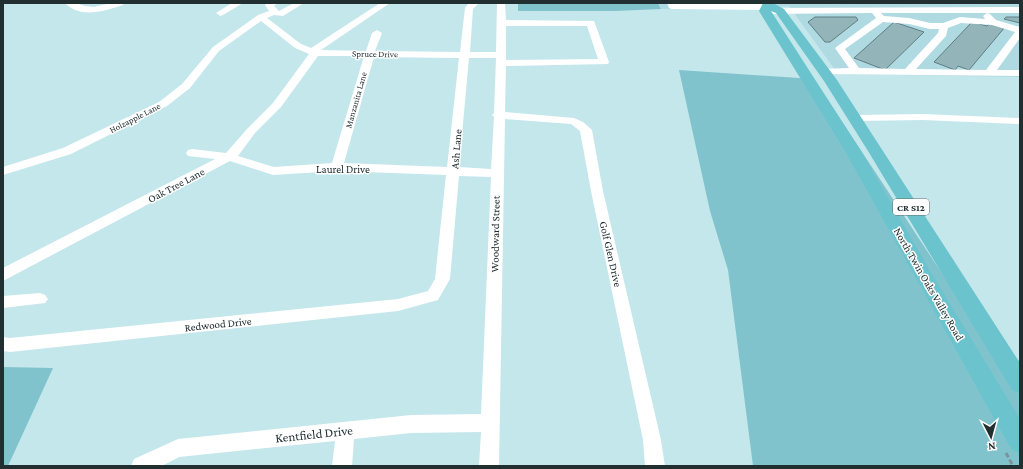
<svg xmlns="http://www.w3.org/2000/svg" width="1023" height="469" viewBox="0 0 1023 469" font-family="'Crimson Pro',serif">
<style>
.built{fill:#afdae1}
.green{fill:#80c3cd}
.building{fill:#93b5ba;stroke:#5e7e83}
.lines{fill:none;stroke-linecap:round;stroke-linejoin:round}
.path{stroke:#7b9498;stroke-width:3;stroke-dasharray:5 2.5;stroke-linecap:butt}
.minor{fill:#fff;fill-rule:evenodd}
.major{fill:#6bc4cd;fill-rule:evenodd}
.labels{text-anchor:middle;dominant-baseline:central;stroke-width:3;stroke-linejoin:round;paint-order:stroke}
.far-street-label{font-size:9px;fill:#212f31;stroke:#fff}
.shield{fill:#fff;stroke:#646d6f;stroke-width:1}
.shield-label{font-size:10px;font-weight:bold;fill:#212f31}
.street-label{font-size:11px;fill:#212f31;stroke:#fff}
.near-street-label{font-size:13px;fill:#212f31;stroke:#fff}
</style>
<rect width="100%" height="100%" fill="#c4e7ec"/>
<path class="built" d="M659 3H1020V77L838 74 789 6 661 9Z"/>
<g class="green">
<path d="M518 3H658L661 9 615 11H518Z"/>
<path d="M679 70 814 79 1020 392V466H753L728 270 710 211Z"/>
<path d="M3 367 53 368 8 466H3Z"/>
</g>
<g class="building">
<path d="M815 17H856L858 20 830 42H825L808 22Z"/>
<path d="M1006 17H1020V23L1004 19Z"/>
<path d="M894 22 924 32 885 70 854 58Z"/>
<path d="M972 22 987 26 990 23 1005 27 969 70 958 66 955 70 934 62Z"/>
</g>
<g class="lines">
<path class="path" d="M1006 453 1013 466"/>
<g class="minor">
<path d="M65 3H76L85 6 94 7 111 3H124L123 5C105 11 80 19 65 3Z"/>
<path d="M232 3H243L223 15 220 16 216 13Z"/>
<path d="M266 3H277L274 6 279 11 294 3H304L283 16 274 15 267 18 301 44 311 48 380 3H390L321 50 366 51 372 33 377 30 382 33 375 51 460 52 465 8 468 4V3L478 4 473 9 470 52H496L497 3H505L506 20 594 21 609 62 608 64 506 66 505 112 574 118 583 122 592 130 603 191 661 440 665 466H645L643 440 591 191 580 131 571 124 505 119 499 466H479L481 432 411 433 354 439 352 466H332L335 441 179 457 162 466H131L134 459 178 439 411 415 481 414 491 177 459 176 450 279 438 300 398 311 10 352 3 351V337L10 338 398 299 428 291 435 279 446 175 337 171 273 175 230 161 3 281V268L215 159 188 156 186 153 188 150 192 149 226 153 247 129 273 103 309 54 295 48 261 21 219 51 190 88 167 106 71 154 3 175V167L63 148 159 102 182 84 213 47 258 15 269 11 265 5ZM506 26H587L598 59 506 60ZM318 56H364L332 163 274 167 238 156 255 133 281 107ZM374 57 459 58 447 167 344 163ZM469 58H496L494 113 492 115 494 117 491 169 459 167Z"/>
<path d="M667 3 765 4 768 5V8L1020 7V13H881L884 16 909 18 930 23H943L960 17 985 19 983 16 987 13 990 14 996 20 1020 27V38L997 70H1020V76L823 74 819 73 818 71 819 69 849 68 835 48 876 18 872 13 766 14 763 13V10L672 9 669 8ZM883 22 909 24 930 29H939L938 33 905 69 859 68 845 49ZM961 23 992 25 1015 32 986 70 916 69 946 36 948 28Z"/>
<path d="M923 114 1020 118V124L923 120 855 121 851 120 849 118 851 116 855 115Z"/>
<path d="M40 293 45 295 48 299 45 303 3 308V296Z"/>
</g>
<path class="major" d="M763 3H773L784 9 837 80 1020 363V393L1012 390 868 151 824 81 776 13 771 11 861 151 932 274 1020 419V453L1011 449 845 151 759 11Z"/>
</g>
<g class="labels">
<g class="far-street-label">
<text transform="translate(375 54) rotate(1)">Spruce Drive</text>
<text transform="translate(356 100) rotate(-74)">Manzanita Lane</text>
<text transform="translate(135 118) rotate(-27)">Holzapple Lane</text>
</g>
<rect class="shield" x="893" y="199" width="36" height="16" rx="3"/>
<g class="shield-label">
<text x="911" y="207">CR S12</text>
</g>
<g class="street-label">
<text transform="translate(456 149) rotate(-85)">Ash Lane</text>
<text x="343" y="169">Laurel Drive</text>
<text transform="translate(176 185) rotate(-28)">Oak Tree Lane</text>
<text transform="translate(495 234) rotate(-89)">Woodward Street</text>
<text transform="translate(611 254) rotate(77)">Golf Glen Drive</text>
<text transform="translate(929 284) rotate(60)">North Twin Oaks Valley Road</text>
<text transform="translate(218 324) rotate(-6)">Redwood Drive</text>
</g>
<g class="near-street-label">
<text transform="translate(314 434) rotate(-6)">Kentfield Drive</text>
</g>
</g>
<rect width="1023" height="469" fill="none" stroke="#212f31" stroke-width="8"/>
<g transform="translate(991 437) rotate(174)" stroke="#ffffff" stroke-width="3" paint-order="stroke">
<path d="M0-3L7 15L0 10L-7 15Z" fill="#212f31"/>
<text y="-6" font-size="11" font-weight="bold" text-anchor="middle" fill="#212f31">N</text>
</g>
</svg>
